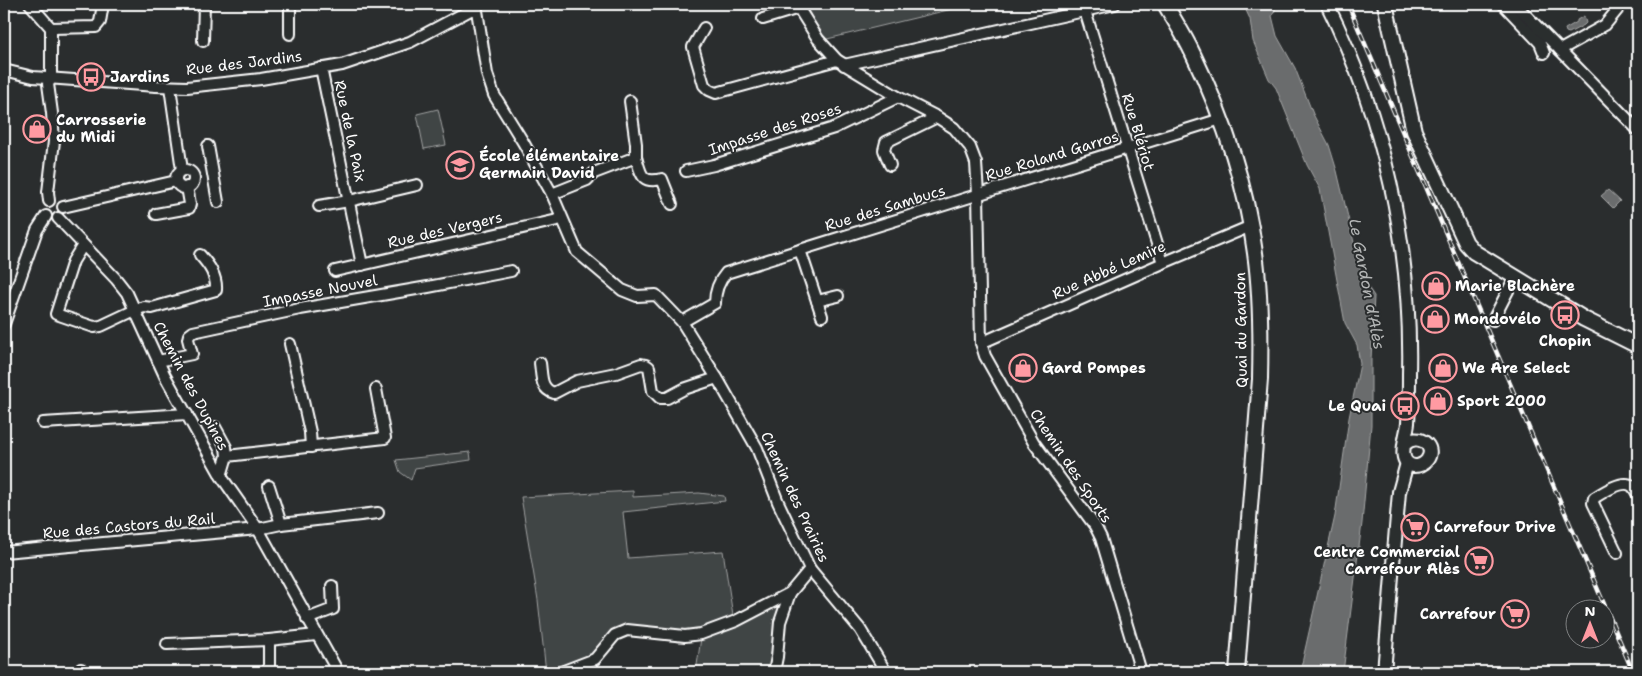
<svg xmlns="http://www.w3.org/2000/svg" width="1642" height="676" viewBox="0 0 1642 676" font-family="'Shantell Sans',sans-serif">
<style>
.green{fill:#414445;stroke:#a0a2a2}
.water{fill:#6a6c6d;stroke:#a6a7a7}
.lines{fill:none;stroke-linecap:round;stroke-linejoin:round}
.minor-casing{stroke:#fff;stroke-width:14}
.tertiary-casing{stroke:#fff;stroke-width:16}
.secondary-casing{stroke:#fff;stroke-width:18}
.minor{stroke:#2a2d2e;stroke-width:10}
.tertiary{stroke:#2a2d2e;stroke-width:12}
.secondary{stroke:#2a2d2e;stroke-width:14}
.rail-casing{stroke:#fff;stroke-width:4.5}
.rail{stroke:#2a2d2e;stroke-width:2.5;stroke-dasharray:8;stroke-linecap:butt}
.labels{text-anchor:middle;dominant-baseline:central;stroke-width:4;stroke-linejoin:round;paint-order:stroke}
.street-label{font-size:15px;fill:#fff;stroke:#2a2d2e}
.poi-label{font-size:15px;font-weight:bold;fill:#fff;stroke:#2a2d2e;text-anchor:start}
.water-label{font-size:16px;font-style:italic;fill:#b4b6b6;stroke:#2a2d2e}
</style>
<rect width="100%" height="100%" fill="#2a2d2e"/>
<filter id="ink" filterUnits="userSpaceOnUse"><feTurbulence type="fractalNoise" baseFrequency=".02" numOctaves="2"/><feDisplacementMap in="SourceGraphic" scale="10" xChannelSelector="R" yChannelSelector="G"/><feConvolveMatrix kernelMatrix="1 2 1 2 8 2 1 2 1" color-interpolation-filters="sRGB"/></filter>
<g filter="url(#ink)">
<g class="green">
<path d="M805 4H973L823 40Z"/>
<path d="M438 109 446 145 424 149 417 114Z"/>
<path d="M470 452 471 460 415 468 411 480 400 472 396 460Z"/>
<path d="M633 491V497L699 493 724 496 725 501 623 512 628 558 723 551 733 616 699 631 675 633 630 627C607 644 576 672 546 672L538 600 521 497Z"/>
<path d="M784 600 771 672H696L701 638Z"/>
</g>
<g class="water">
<path d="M1243 4H1276L1275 10 1272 16 1277 36 1295 68 1313 114 1329 145 1337 171 1363 280 1374 296 1371 360V425L1362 523 1343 672H1300L1335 516 1349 418 1360 364 1357 345 1345 323 1320 189 1307 165 1276 88 1269 79 1253 41 1250 19Z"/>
<path d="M1584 16 1586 23 1584 25 1569 33 1566 32 1565 29 1577 22V20Z"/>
<path d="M1608 190 1620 201 1613 208 1601 196Z"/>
</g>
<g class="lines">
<g class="minor-casing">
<g id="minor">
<path d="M30 4 51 28V79L48 84 52 113 54 141 48 192 49 201"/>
<path d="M476 4 487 74 494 95 523 142 552 194 577 252 622 290 637 296 656 295 682 322 720 383 757 448 778 502 810 569 860 629 886 672"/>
<path d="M796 4 818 39 837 60 898 97 937 117 954 128 970 147 976 163 978 194 981 343 985 356 1034 443 1095 526 1101 538 1141 672"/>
<path d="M1503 4 1540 43 1544 53"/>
<path d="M1515 4 1560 50 1605 25 1622 4"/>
<path d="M1085 11 1163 263"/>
<path d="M763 19 799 8"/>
<path d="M51 28 96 27 100 22 103 4"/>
<path d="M704 28 693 47 704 85 709 90 716 93 837 60"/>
<path d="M290 34V4"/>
<path d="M203 41 204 4"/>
<path d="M1560 50 1638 130"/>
<path d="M844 65 1115 4"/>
<path d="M321 68 362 265"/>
<path d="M4 70 33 77 156 86 187 87 261 79 342 65 410 42 476 7"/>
<path d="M170 87 182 170"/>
<path d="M208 146 218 202"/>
<path d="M636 157C641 174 641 184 662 179L672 204"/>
<path d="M890 165 884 150 886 142 937 117"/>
<circle cx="185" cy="179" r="9"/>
<path d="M686 171 714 165 834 128 898 97"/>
<path d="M552 194 587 180 594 173 636 157V144L630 101"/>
<path d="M319 206 349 201 417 185"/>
<path d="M63 207 176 181"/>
<path d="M156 214 189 208 190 204 187 187"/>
<path d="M58 218 116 279 127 293 165 376 223 479 258 529 338 672"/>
<path d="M83 245 73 261 56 314 94 327 101 326 135 310 144 307 152 308 216 290C217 276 209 265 200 255"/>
<path d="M800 250 822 316"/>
<path d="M335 271 562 219"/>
<path d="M817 301 838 296"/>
<path d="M1493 320 1515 277"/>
<path d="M682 322 715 303C715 292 719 281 726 273L1221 119"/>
<path d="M4 324 37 230 46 216"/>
<path d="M981 343 1163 263 1251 226"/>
<path d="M290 344 310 432 311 447"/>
<path d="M158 361 192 354 188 339 189 335 193 332 300 309 428 287 511 271"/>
<path d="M540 363C542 376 540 389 554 393L577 381 616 373 641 364 646 365 649 367 653 391 660 398H667L684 389 717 378"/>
<path d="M43 423 187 414"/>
<path d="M215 427 226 447 227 456"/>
<path d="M221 476 227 456 385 438 376 389"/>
<path d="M269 486 281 524"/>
<path d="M4 552 258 529 281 524 378 513"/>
<path d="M1617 553 1593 503 1594 498C1602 493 1623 479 1632 486 1634 487 1636 492 1637 493"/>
<path d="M307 619 333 609 332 586"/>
<path d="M269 640V672"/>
<path d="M167 644 269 640 316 635"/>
<path d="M81 669 82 672"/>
<path d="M561 672 595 659 615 635 627 630 685 636 701 634 736 621 790 593 810 569"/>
<path d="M774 672 777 657 780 622 790 593"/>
</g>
</g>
<g class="tertiary-casing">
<g id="tertiary">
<path d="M1327 4C1384 119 1412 246 1409 374 1409 390 1409 407 1408 423 1407 436 1395 463 1414 466 1419 466 1424 464 1427 460 1437 446 1418 432 1405 444"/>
<path d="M1384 672 1399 492 1407 463"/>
</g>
</g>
<g class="secondary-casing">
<g id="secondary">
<path d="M1165 4C1174 20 1185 36 1193 54 1223 116 1246 184 1255 253 1261 295 1261 337 1260 379L1237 672"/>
<path d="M1385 4 1414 131 1466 243 1474 252 1484 258 1584 319 1638 346"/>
</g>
</g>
<use href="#minor" class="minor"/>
<use href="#tertiary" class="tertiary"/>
<use href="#secondary" class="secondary"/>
<g class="rail-casing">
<path id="rail" d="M1348 4 1633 672"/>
</g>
<use href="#rail" class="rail"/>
</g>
</g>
<defs>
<g id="bus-ring" transform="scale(1.4375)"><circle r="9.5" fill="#2a2d2e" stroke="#ff9aa2" stroke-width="1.5"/><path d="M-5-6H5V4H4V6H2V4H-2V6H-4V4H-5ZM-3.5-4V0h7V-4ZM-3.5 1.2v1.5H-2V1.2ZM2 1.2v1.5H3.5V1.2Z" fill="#ff9aa2"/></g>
<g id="shop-ring" transform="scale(1.4375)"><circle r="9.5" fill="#2a2d2e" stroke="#ff9aa2" stroke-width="1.5"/><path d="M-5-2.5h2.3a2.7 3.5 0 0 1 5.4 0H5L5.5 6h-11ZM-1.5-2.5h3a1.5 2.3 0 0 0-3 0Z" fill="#ff9aa2"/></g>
<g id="school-ring" transform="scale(1.4375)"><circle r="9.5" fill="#2a2d2e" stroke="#ff9aa2" stroke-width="1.5"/><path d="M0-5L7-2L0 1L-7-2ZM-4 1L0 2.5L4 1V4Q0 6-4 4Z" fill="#ff9aa2"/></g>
<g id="supermarket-ring" transform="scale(1.4375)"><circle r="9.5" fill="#2a2d2e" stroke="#ff9aa2" stroke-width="1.5"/><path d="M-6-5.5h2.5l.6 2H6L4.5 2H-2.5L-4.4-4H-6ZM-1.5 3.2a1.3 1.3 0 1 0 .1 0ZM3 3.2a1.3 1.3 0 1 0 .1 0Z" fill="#ff9aa2"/></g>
</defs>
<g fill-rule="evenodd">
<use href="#bus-ring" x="91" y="77"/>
<use href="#shop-ring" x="37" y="129"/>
<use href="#school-ring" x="460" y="165"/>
<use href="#shop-ring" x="1436" y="286"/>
<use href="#bus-ring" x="1565" y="315"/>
<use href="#shop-ring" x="1435" y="319"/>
<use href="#shop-ring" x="1023" y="368"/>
<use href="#shop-ring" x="1443" y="368"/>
<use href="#shop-ring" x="1438" y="401"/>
<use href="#bus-ring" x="1405" y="406"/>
<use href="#supermarket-ring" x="1415" y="527"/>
<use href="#supermarket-ring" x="1479" y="561"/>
<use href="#supermarket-ring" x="1515" y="614"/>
</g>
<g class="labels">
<g class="street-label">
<text transform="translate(244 63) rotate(-7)">Rue des Jardins</text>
<text transform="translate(775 129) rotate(-18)">Impasse des Roses</text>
<text transform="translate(350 131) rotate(78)">Rue de la Paix</text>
<text transform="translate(1138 132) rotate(73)">Rue Blériot</text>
<text transform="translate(1052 156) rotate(-17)">Rue Roland Garros</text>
<text transform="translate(885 208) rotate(-17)">Rue des Sambucs</text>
<text transform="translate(445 230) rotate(-13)">Rue des Vergers</text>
<text transform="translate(1109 270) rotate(-24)">Rue Abbé Lemire</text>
<text transform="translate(320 291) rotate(-11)">Impasse Nouvel</text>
<text transform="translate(1241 330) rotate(-91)">Quai du Gardon</text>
<text transform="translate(191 386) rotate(62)">Chemin des Dupines</text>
<text transform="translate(1071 466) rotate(56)">Chemin des Sports</text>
<text transform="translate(795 497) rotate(65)">Chemin des Prairies</text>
<text transform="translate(129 526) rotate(-5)">Rue des Castors du Rail</text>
</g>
<g class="poi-label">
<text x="110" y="77">Jardins</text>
<text x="56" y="120">Carrosserie<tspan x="56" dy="17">du Midi</tspan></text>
<text x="479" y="156">École élémentaire<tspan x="479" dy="17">Germain David</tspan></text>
<text x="1455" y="286">Marie Blachère</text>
<text x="1454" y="319">Mondovélo</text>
<text x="1565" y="341" text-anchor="middle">Chopin</text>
<text x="1042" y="368">Gard Pompes</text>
<text x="1462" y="368">We Are Select</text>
<text x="1457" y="401">Sport 2000</text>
<text x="1386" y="406" text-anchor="end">Le Quai</text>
<text x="1434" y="527">Carrefour Drive</text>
<text x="1460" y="552" text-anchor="end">Centre Commercial<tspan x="1460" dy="17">Carrefour Alès</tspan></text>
<text x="1496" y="614" text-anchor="end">Carrefour</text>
</g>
<g class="water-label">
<text transform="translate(1367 284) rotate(79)">Le Gardon d'Alès</text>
</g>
</g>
<rect width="1642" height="676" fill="none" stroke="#2a2d2e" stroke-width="20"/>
<rect x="10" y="10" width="1622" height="656" fill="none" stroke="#fff" stroke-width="2" filter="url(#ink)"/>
<g transform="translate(1590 624)"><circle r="24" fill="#2a2d2e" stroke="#7f8182"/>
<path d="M0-4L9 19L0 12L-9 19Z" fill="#ff9aa2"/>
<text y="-8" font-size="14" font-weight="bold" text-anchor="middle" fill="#ffffff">N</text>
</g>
</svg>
